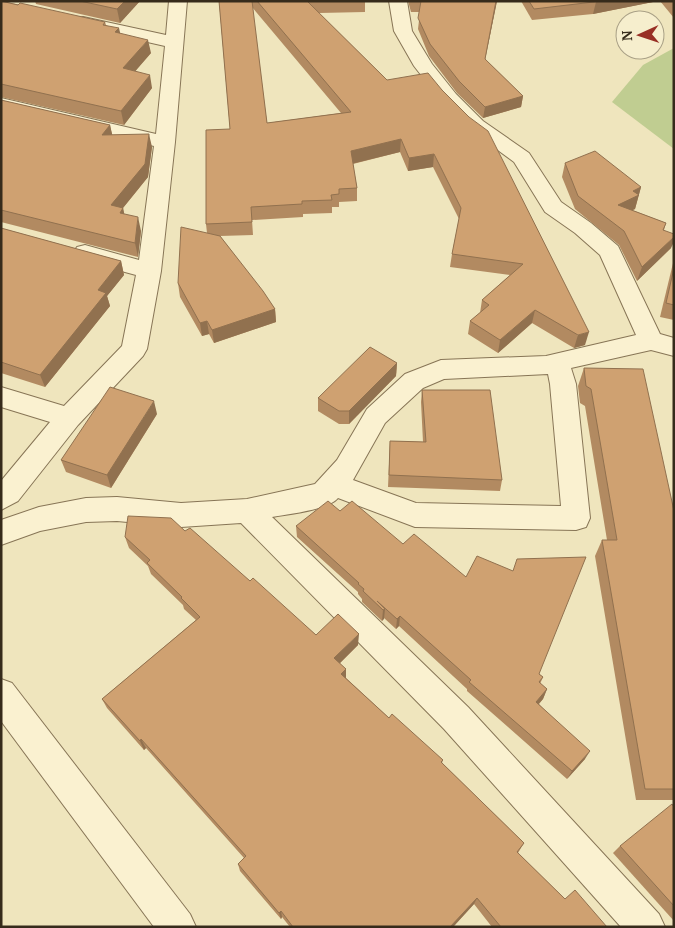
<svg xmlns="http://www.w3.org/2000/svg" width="675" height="928" viewBox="0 0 675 928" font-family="'PT Serif',serif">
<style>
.green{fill:#c0cd91}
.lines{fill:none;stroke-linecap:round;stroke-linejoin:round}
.minor-casing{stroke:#877556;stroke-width:2}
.minor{fill:#faf1d0;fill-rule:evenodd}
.wall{fill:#b28a61;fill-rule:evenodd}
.shaded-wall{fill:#91714f}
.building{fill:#cfa171;stroke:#91714f}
</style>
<rect width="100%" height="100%" fill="#efe5bd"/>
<path class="green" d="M674 48V149L612 102 643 65Z"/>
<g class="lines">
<g class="minor-casing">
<g id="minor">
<path d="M169 1H187L175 142 161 271 147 349 143 356 78 425 18 501 1 510V481L50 422 1 407V387L64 406 122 346 136 275 77 259 73 253 77 247 85 245 139 260 154 146 1 110V98L156 134 165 46 77 26 74 22 77 18 83 17 166 35Z"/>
<path d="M389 1H407L412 31 432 64 456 94 483 121 529 153 561 202 591 223 618 246 660 334 674 338V356L651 350 571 368 576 384 590 518 586 527 576 530 415 527 338 498C328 510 288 514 272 517L468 707 659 914 665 927H621L444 729 241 523 181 527 117 521 86 522 40 531 1 545V520L39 507 86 498 117 497 181 503 247 499 315 484 337 460 367 409 405 374 441 360 546 356 636 335 600 255 575 233 545 212 514 162 469 129 442 102 414 66 394 31ZM548 374 550 384 561 506 416 503 353 480 385 423 423 388 444 379Z"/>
<path d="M1 679 12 683 190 914 196 927H154L1 721Z"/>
</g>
</g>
<use href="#minor" class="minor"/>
</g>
<g class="wall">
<path d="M1 1 105 22 106 25 151 53 135 71 152 88 124 125 1 97Z"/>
<path d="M35 1H140L120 23 36 4Z"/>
<path d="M219 1H365V12L319 13 387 80 585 345 574 348 532 323 498 353 468 334 470 321 480 313 482 300 510 275 450 267 452 254 459 219 433 167 408 171 400 152 353 164 357 188V201L339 202V207H332V213L303 214V217L252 220 253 235 220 236 275 309 276 322 214 343 209 334 202 336 180 297 178 283 207 233 206 224 230 129ZM252 7 341 113 267 123Z"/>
<path d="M408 1H497L485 59 523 96 521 107 483 118 457 93 429 56 418 29 420 12H411Z"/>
<path d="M521 1H658L593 14 532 20Z"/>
<path d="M660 1H674V18Z"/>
<path d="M1 100 110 125 112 135 152 147 148 177 123 208 124 214 141 231 138 257 1 222Z"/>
<path d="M565 163 641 187 635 209 632 210 666 223 664 230 671 248 637 281 619 245 575 209 562 177Z"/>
<path d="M1 228 121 261 124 275 107 296 110 306 45 387 1 373Z"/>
<path d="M674 259V320L660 317Z"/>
<path d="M397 363 396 376 349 424H339L318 411V398Z"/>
<path d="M584 368 674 511V800H636L595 556 602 540H607L585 406 580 403 578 386Z"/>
<path d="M422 390 502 480 500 491 388 487 390 441 423 442 421 402Z"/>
<path d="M157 414 111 488 66 472 61 460Z"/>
<path d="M296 526 539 674 543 677 540 684 547 689 543 699 539 704 585 759 567 779 467 691V689L399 626 396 629 384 618 382 621 362 602V599L358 594V592L297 537Z"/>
<path d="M185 531 250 581 316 635 358 645 340 663 346 678 389 718 443 760 442 763 524 843 518 853 565 899 607 927H492L474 904 453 927H290L282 917 281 919 240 871 238 864 244 858 146 748 144 750 107 708 102 699 196 620 184 609 183 605 151 574 148 566 129 548 125 537Z"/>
<path d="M674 807V921L613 853 620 846Z"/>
</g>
<g class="shaded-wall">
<path d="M125 1H140L120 23 117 9Z"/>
<path d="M496 1H497L483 70 485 59Z"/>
<path d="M602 1H658L593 14 596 2Z"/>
<path d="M119 28 122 41 115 32Z"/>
<path d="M148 40 151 53 126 82 123 68Z"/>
<path d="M150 75 152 88 124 125 121 111Z"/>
<path d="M523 96 521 107 483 118 485 107Z"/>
<path d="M110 125 113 138 102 135Z"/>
<path d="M149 134 152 147 148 177 114 219 111 205Z"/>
<path d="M401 139 400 152 351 164V151Z"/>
<path d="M434 154 433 167 408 171 409 158Z"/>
<path d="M641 187 635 209 614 219 618 205 633 191Z"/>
<path d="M123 208 126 222 120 213Z"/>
<path d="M138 217 141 231 138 257 135 243Z"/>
<path d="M674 237V242L671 248 637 281 642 267Z"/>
<path d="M121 261 124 275 107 296 110 306 45 387 40 375 98 290Z"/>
<path d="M275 309 276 322 214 343 212 330Z"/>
<path d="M535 310 532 323 498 353 500 340Z"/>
<path d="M207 321 209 334 202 336 200 323Z"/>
<path d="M589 332 585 345 574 348 578 335Z"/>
<path d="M397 363 396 376 349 424V411Z"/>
<path d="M154 401 157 414 111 488 107 475Z"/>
<path d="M385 609 384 619 382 621 383 610Z"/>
<path d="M400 616 399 626 396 629 397 619Z"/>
<path d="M359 634 358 645 334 669V658Z"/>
<path d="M346 669V679L341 674Z"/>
<path d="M547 689 543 699 532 711 536 702Z"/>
<path d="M141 739 146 748 144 750 140 741Z"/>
<path d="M590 751 585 759 567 779 572 771Z"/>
<path d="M477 898 474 904 453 927H450Z"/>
<path d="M281 911 282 917 281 919 279 913Z"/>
</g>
<g class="building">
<path d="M1 1 18 5 20 3 105 22 103 25 119 28 115 32 148 40 123 68 150 75 121 111 1 84Z"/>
<path d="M80 1H125L117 9Z"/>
<path d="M219 1H252L267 123 351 112 257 1H307L387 80 428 73 442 90 469 117 488 131 589 332 578 335 535 310 500 340 470 321 489 305 482 300 523 264 452 254 461 208 434 154 409 158 401 139 351 151 357 188 339 189V194L331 195 332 200 302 201V204L251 207 252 222 206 224V130L230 129Z"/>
<path d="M421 1H496L485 59 523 96 485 107 459 81 430 44 418 18Z"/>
<path d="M529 1H602L534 9Z"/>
<path d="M1 100 110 125 102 135 149 134 145 164 111 205 123 208 120 213 138 217 135 243 1 210Z"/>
<path d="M595 151 641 187 633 191 639 195 618 205 666 223 663 230 674 234V237L642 267 624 231 578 196 565 163Z"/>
<path d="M181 227 220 236 263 291 275 309 212 330 207 321 200 323 178 283Z"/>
<path d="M1 228 121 261 98 290 106 293 40 375 1 362Z"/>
<path d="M674 268V305L666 303Z"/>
<path d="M370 347 397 363 349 411H339L318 398Z"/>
<path d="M584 368 643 369 674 511V789H645L602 540H617L591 389 586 386Z"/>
<path d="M110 387 154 401 107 475 61 460Z"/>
<path d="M422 390H490L502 480 389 475 390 441 426 442Z"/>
<path d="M328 501 340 511 352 501 403 544 414 534 466 577 477 556 513 571 517 559 586 557 539 674 543 677 539 682 547 689 536 702 590 751 572 771 469 682 471 680 400 616 397 619 377 601 385 609 383 610 363 591 364 589 358 584 359 583 296 526Z"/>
<path d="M128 516 171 518 185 531 190 528 250 581 253 578 316 635 338 614 359 634 334 658 346 669 341 674 389 718 392 714 443 760 441 762 524 843 517 852 565 899 575 890 607 927H501L477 898 450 927H293L281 911 279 913 238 864 246 856 141 739 140 741 102 699 200 617 181 598 182 597 147 563 150 560 125 537Z"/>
<path d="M672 804 674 807V906L620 846Z"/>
</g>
<rect width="675" height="928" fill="none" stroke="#362b1b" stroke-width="5"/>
<g transform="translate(640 35) rotate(267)"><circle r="24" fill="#f6eecd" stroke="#a9a086"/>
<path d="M0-4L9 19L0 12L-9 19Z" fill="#982f24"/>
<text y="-8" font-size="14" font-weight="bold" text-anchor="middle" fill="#362b1b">N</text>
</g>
</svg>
